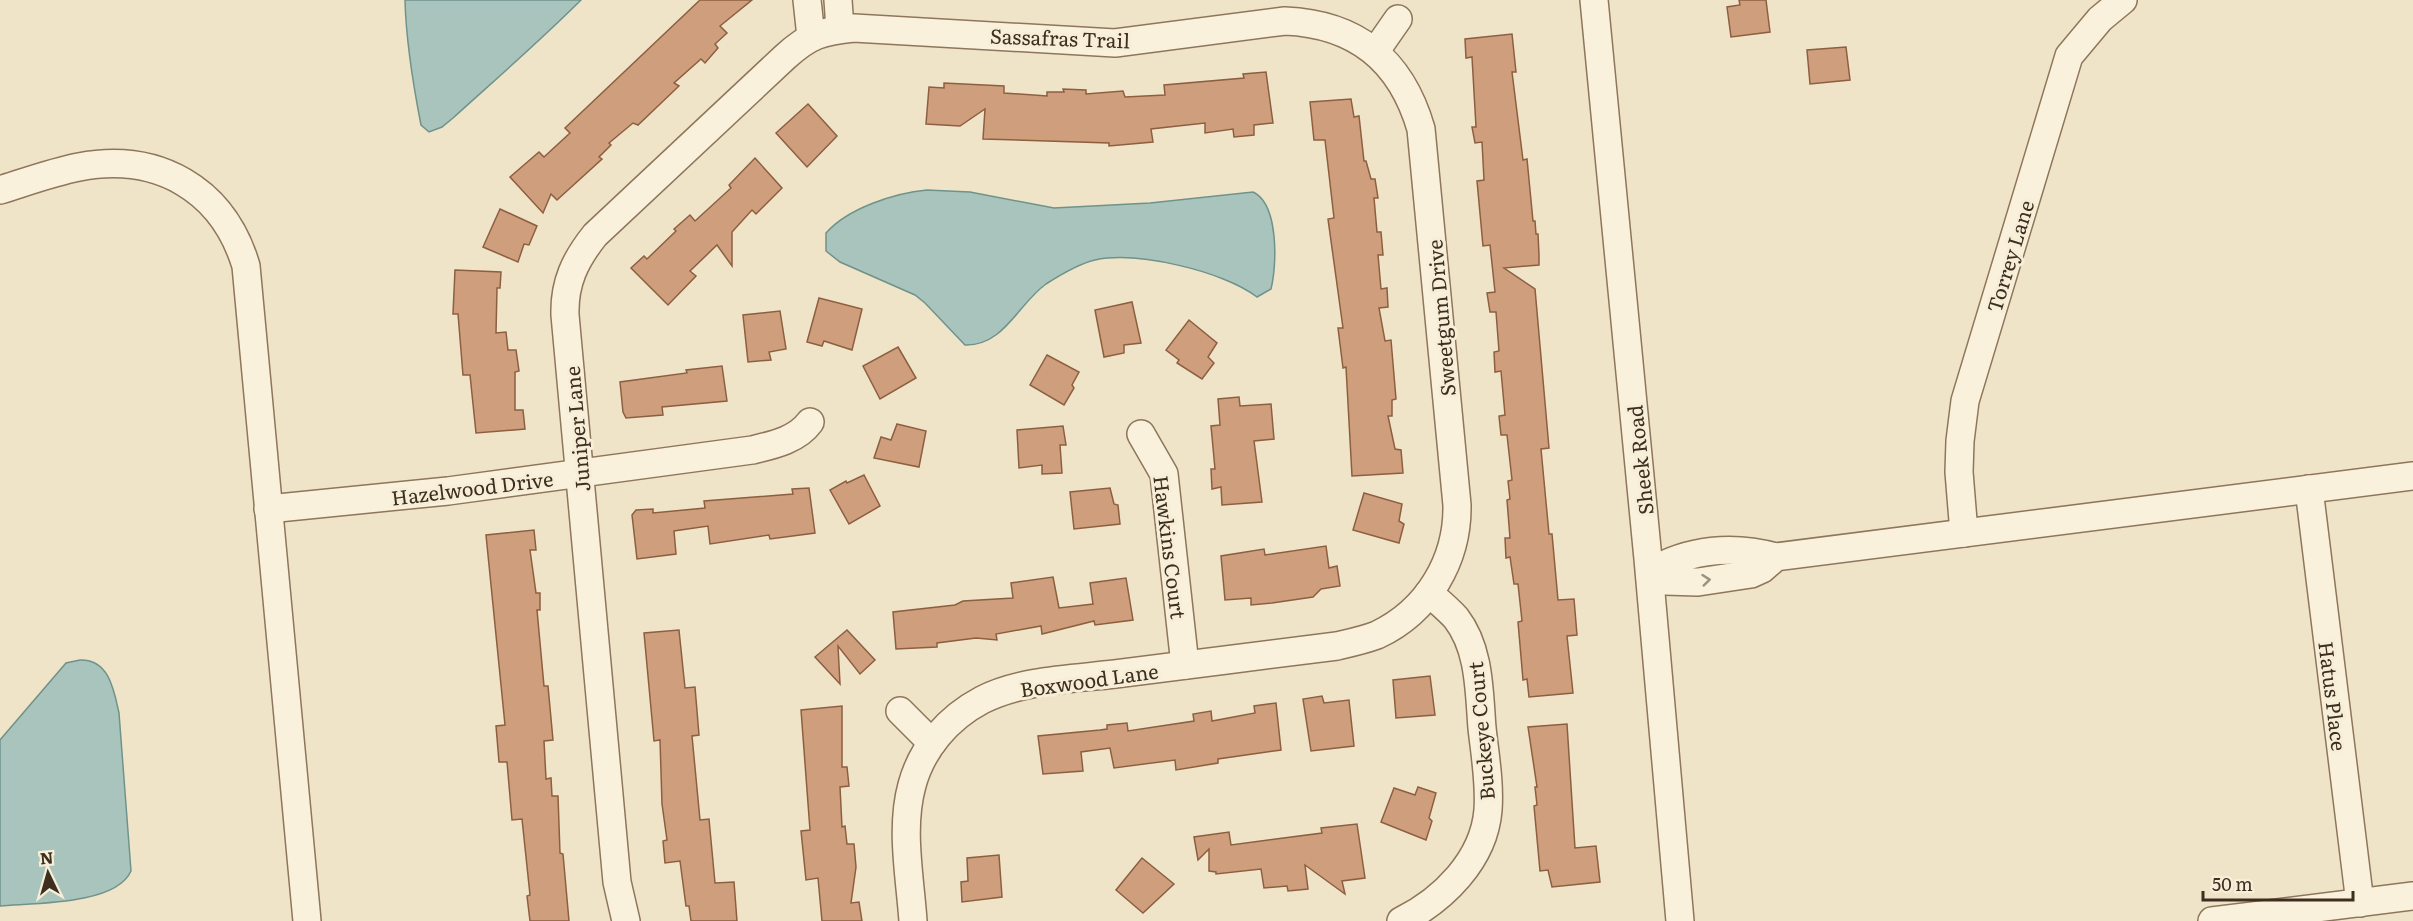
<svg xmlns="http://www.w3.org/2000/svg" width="2413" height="921" viewBox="0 0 2413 921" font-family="Literata,serif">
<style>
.water{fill:#a9c4bc;stroke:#6f938a;stroke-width:1.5}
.building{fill:#cf9f7d;stroke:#8d5f41;stroke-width:1.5}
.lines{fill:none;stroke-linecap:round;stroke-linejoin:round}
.minor-casing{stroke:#8d765c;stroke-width:30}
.minor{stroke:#faf1dc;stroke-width:27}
.oneway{stroke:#9c907e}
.labels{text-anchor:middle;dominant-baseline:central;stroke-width:6;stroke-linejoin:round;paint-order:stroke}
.street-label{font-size:20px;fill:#3d2e20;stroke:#f7eed8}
</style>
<rect width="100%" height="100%" fill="#f0e4c8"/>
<g class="water">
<path d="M405 0H581C540 41 496 79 453 118L442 127 429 132 421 125C413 84 406 42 405 0Z"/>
<path d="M927 190 970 192 1054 208 1150 203 1253 192C1279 204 1277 265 1271 289L1257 297C1223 271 1137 251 1095 260 1078 264 1060 275 1046 284 1018 304 1004 346 965 345L925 303 915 295 840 262 826 251V233C848 208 895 193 927 190Z"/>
<path d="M80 660C109 659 114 690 119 713L131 871C116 905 34 903 0 906V740L66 663Z"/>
</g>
<g class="building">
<path d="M700 0H752L720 26 727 33 715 44 718 48 705 63 701 59 674 83 679 86 638 125 633 123 609 143 611 145 599 157 602 159 557 200 551 194 543 213 510 177 539 152 544 157 570 133 565 128Z"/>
<path d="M1739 0H1766L1770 32 1731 37 1727 7 1740 5Z"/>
<path d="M1512 34 1516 72H1512L1523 160 1527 159 1533 221H1535L1536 234H1538L1539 255V265L1504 268 1535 289 1549 448 1541 449 1549 534H1552L1558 600 1574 599 1577 635 1567 636 1573 693 1529 697 1527 679 1523 680 1518 622 1522 621 1518 584H1514L1510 557 1506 558 1505 538H1510L1507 500 1510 499 1508 481 1512 480 1507 435H1501L1499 416 1505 415 1501 371 1495 372 1494 352 1499 351 1496 312H1490L1487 293 1495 292 1490 245 1483 246 1477 181 1484 180 1482 142 1475 143 1472 127H1476L1472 57 1466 58 1465 39Z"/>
<path d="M1846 47 1850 80 1810 84 1807 50Z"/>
<path d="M1266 72 1273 123 1254 125V135L1234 137 1233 129 1205 133V123L1151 129 1153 142 1109 146V143L983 139 985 109 960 126 926 124 929 87 944 88V83L1004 86V93L1047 96V92H1064L1063 89 1086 90V94L1123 91 1125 97 1165 95 1164 85 1244 78 1243 74Z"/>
<path d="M1351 99 1354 117 1359 116 1364 161H1366L1371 179H1375L1378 198H1374L1377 232H1381L1383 255H1378L1381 289 1387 288 1388 307 1379 308 1385 341 1391 340 1396 399 1392 400V416H1388L1395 449 1401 450 1403 473 1352 476 1346 367 1343 368 1338 328H1343L1328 219 1334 218 1325 140H1314L1310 102Z"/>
<path d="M808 104 837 136 807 167 776 133Z"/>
<path d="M755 158 782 188 756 214 752 210 732 232V266L717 245 690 271 696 276 668 305 631 268 644 256 647 259 676 231 674 229 690 215 695 221 731 188 729 185Z"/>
<path d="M500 209 537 226 529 245 524 244 518 262 483 247Z"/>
<path d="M455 270 501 272 500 288H497L496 333 506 332 508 350H516L519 371 515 372V410H523L525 429 476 433 470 375H463L458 314H453Z"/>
<path d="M819 298 862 309 852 350 824 341 822 346 807 342Z"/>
<path d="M1132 302 1141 343 1124 345V353L1104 357 1095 310Z"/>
<path d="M780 311 786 349 769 352 771 360 748 362 743 315Z"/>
<path d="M1189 320 1217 343 1208 357 1214 363 1202 379 1177 363 1179 360 1166 350Z"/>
<path d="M898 347 916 378 880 399 863 366Z"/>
<path d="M1047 355 1079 372 1072 385 1074 388 1064 405 1030 385Z"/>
<path d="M722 366 727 401 662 407 663 415 626 418 623 412 620 382 687 373 686 370Z"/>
<path d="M1239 397 1240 406 1271 404 1274 439 1254 441 1262 502 1222 505 1221 487 1212 489 1211 469H1215L1211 426 1220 425 1218 399Z"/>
<path d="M897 424 926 431 919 467 874 458 881 437 891 440Z"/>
<path d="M1063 426 1066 445H1060L1062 473 1042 474V465L1019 468 1017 430Z"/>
<path d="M864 475 880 506 849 524 830 490 846 481 847 483Z"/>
<path d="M809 488 815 533 770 539 769 535 710 544 708 526 674 531 676 554 637 559 632 515 636 510 653 509V513L705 508 704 501 793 494 792 489Z"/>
<path d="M1110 488 1114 504 1118 505 1120 524 1074 529 1070 492Z"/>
<path d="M1364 493 1402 504 1399 521 1404 524 1399 543 1353 530Z"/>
<path d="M534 530 536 550H530L536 593H540V610H537L544 686H548L553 740 544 741 546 779 551 778 552 796H558L560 853 563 854 569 921H530L527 896 530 895 522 819 512 820 507 762H499L496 726 505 725 486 535Z"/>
<path d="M1326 546 1329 568 1337 566 1340 586 1321 589 1313 597 1272 603 1251 605V598L1225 600 1221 556 1264 549 1265 555Z"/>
<path d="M1053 577 1059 608 1093 604 1090 583 1126 578 1133 620 1095 625 1094 621 1042 634 1041 626 996 634 997 640 976 638 937 643V647L896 649 893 612 955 605 963 601 1013 598 1011 583Z"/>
<path d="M679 630 685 688 695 687 699 735 692 736 700 820 709 819 715 883 734 882 737 921H691L689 906H686L680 861 665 863 663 841 667 840 662 804 660 740 654 741 644 633Z"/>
<path d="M847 630 875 660 860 674 838 646 840 684 815 657Z"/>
<path d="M1430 676 1435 715 1396 718 1393 680Z"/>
<path d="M1322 696 1324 703 1349 700 1354 746 1311 751 1303 699Z"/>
<path d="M1276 703 1281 750 1218 759V763L1176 770 1175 760 1114 768 1110 748 1081 752 1083 771 1043 774 1038 736 1100 730 1107 729V725L1127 723 1128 731 1194 721 1193 714 1211 711 1212 721 1255 713 1254 706Z"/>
<path d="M842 706V767H847L849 786 840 787 842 827 845 826 847 844H854L856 867 851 903 859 902 862 921H822L818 878 806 880 801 831 810 830 801 710Z"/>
<path d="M1567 724 1575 848 1596 846 1600 882 1552 887 1548 870 1540 871 1534 806 1537 805 1535 787H1537L1528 727Z"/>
<path d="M1418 787 1436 793 1429 818 1432 821 1426 840 1381 822 1394 788 1415 795Z"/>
<path d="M1357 824 1365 878 1342 881 1345 894 1305 865 1308 889 1288 891 1287 886 1264 888 1261 869 1216 874V872L1209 871V849L1198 860 1194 837 1229 832 1231 845 1322 833 1321 828Z"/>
<path d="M999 855 1002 897 962 902 961 882 968 881 967 858Z"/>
<path d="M1142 858 1174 884 1143 913 1116 890Z"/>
</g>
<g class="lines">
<g class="minor-casing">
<g id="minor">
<path d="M807 0 811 37"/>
<path d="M838 0 840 29"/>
<path d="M1594 0 1648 559 1680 921"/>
<path d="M1375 52 1398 19"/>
<path d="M0 190C26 182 53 172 79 167 158 152 223 189 246 266L307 921"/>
<path d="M1141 434 1164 474 1185 665"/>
<path d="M2309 489 2360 903"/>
<path d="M268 509 448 491 752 450C773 445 797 440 810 422"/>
<path d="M1964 533 1959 472 1960 441 1965 401 2069 56 2100 19 2123 0"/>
<path d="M1776 557 1762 569 1751 574 1698 582 1665 581 1650 572C1689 549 1733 545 1776 557L2413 476"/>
<path d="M900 711 932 743"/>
<path d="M626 921 617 882 565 315C564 283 575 260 595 235L785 57C809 35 822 31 854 28L1115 43 1285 21C1356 24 1401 60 1421 129L1457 505C1458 560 1428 611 1377 635 1364 640 1350 643 1337 646 1263 655 1189 665 1115 674 1072 679 1021 680 982 700 948 718 922 748 912 785 900 828 910 877 913 921"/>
<path d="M1401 921C1443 900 1484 860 1488 810 1490 783 1485 755 1482 728 1479 691 1480 649 1456 618 1448 609 1438 601 1429 593"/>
<path d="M2212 921 2413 896"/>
</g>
</g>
<use href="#minor" class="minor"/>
</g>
<defs><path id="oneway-chevron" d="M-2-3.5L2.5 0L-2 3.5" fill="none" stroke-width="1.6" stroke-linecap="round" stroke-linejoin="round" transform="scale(1.5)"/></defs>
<use class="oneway" href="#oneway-chevron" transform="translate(1706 580) rotate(-6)"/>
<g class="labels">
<g class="street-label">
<text transform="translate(1060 37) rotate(2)">Sassafras Trail</text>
<text transform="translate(2009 256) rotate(-73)">Torrey Lane</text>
<text transform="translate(1440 318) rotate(-95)">Sweetgum Drive</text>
<text transform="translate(576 429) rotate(-95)">Juniper Lane</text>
<text transform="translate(1639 460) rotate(-96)">Sheek Road</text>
<text transform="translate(472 487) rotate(-7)">Hazelwood Drive</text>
<text transform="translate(1171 547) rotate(83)">Hawkins Court</text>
<text transform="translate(1089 679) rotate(-8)">Boxwood Lane</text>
<text transform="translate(2334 696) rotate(83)">Hatus Place</text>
<text transform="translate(1480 731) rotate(-95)">Buckeye Court</text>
</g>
</g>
<g transform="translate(48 873) rotate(355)" stroke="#f7eed8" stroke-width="4.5" paint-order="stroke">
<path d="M0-4.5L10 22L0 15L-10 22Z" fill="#3d2e20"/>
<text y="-9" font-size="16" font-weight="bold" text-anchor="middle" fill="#3d2e20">N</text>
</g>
<path d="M2203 891v9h150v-9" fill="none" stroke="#3d2e20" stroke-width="3"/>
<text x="2212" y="891" font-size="18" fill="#3d2e20" stroke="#f7eed8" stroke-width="4.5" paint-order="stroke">50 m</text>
</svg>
